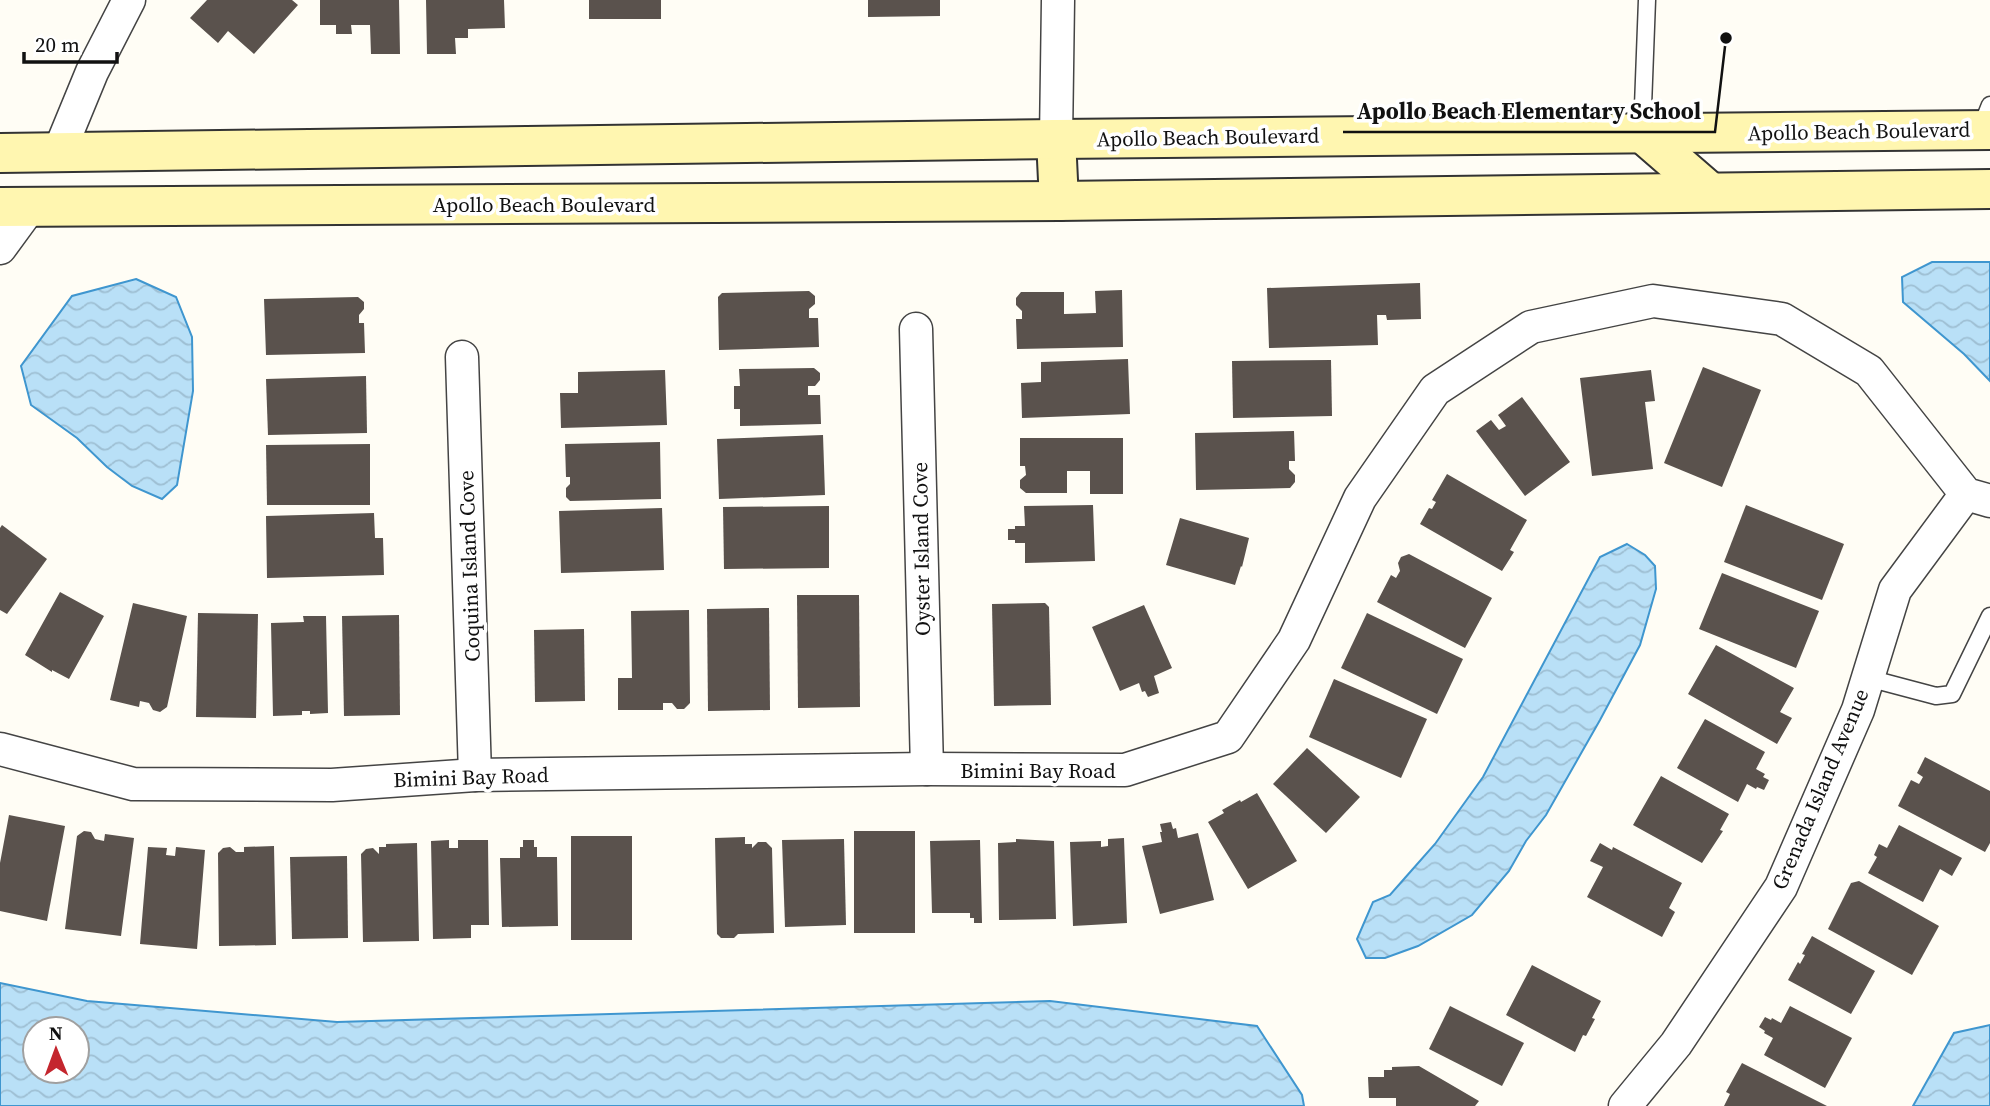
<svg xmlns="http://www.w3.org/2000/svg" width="1990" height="1106" viewBox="0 0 1990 1106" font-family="'Source Serif 4',serif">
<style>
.water{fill:url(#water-waves);stroke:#3f96cf;stroke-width:2;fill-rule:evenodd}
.building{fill:#5a524d}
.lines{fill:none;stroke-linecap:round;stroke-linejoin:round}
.lane-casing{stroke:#444;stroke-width:19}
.street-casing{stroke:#444;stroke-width:35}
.secondary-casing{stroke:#333;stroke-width:42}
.lane{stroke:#fff;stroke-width:16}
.street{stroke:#fff;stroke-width:32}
.secondary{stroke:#fff6b0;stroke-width:38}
.labels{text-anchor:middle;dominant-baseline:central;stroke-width:7;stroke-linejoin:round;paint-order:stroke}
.street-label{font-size:21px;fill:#111;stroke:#fff}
.leader{fill:none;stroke:#111;stroke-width:2.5}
.callout-dot{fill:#111;stroke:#fff;stroke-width:2.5}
.callout-label{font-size:23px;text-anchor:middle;font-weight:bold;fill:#111;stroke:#fff;stroke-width:7;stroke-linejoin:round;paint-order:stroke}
</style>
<defs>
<pattern id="water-waves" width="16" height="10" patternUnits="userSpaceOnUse" patternTransform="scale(1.75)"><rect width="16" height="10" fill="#b9e0f7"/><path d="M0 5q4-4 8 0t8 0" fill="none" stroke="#9ebfd3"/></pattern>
</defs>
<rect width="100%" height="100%" fill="#fffdf5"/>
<g class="water">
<path d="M1932 262H1990V381L1964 354 1903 302 1902 277Z"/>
<path d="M136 279 176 297 192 337 193 391 177 485 162 499 132 486 107 467 77 438 31 405 21 366 72 296Z"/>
<path d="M1627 544 1645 555 1655 566 1656 589 1640 645 1600 720 1546 815 1526 841 1509 871 1472 915 1418 946 1385 958H1366L1357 939 1373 902 1390 895 1404 879 1435 844 1483 777 1600 557Z"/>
<path d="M0 983 87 1001 337 1022 1050 1001 1257 1026 1302 1095 1304 1106H0ZM35 1029H77V1071H35Z"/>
<path d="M1990 1025V1106H1913L1954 1033Z"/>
</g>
<g class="building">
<path d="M207 0H292L298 5 254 54 228 31 218 43 190 18Z"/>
<path d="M320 0H399L400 54H371L370 25H351L352 34H336V25H320Z"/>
<path d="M426 0H504L505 28 468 29V38H455L456 54H427Z"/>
<rect x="589" y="0" width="72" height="19"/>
<path d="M868 0H940V16L868 17Z"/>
<path d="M1420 283 1421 319 1387 320 1386 315H1377L1378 345 1269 348 1267 288Z"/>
<path d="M1122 290 1123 347 1017 349 1016 319H1022V311L1016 305V298L1021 292H1064V314L1096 313 1095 291Z"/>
<path d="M809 291 815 296V304L809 309V318H818L819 347 719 350 718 297 722 293Z"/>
<path d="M358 297 364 302V309L359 315V323H364L365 353 266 355 264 299Z"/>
<path d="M1128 359 1130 414 1022 418 1021 383 1041 382V362Z"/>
<path d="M1331 360 1332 416 1233 418 1232 361Z"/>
<path d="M1703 367 1761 390 1722 487 1664 463Z"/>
<path d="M814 368 820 373V380L815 386H808V395H820L821 424 740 426V409H734V386H740L739 369Z"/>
<path d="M665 370 667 425 561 428 560 393H578V372Z"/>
<path d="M1651 370 1655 401 1645 402 1653 469 1592 476 1580 378Z"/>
<path d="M366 376 367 433 268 435 266 379Z"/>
<path d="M1522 397 1570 462 1525 496 1476 431 1491 420 1499 430 1506 426 1498 415Z"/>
<path d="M1294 431 1295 461H1289V469L1295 475V482L1290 488 1196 490 1195 433Z"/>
<path d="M823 435 825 495 719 499 717 439Z"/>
<path d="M1020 438H1123V494H1090V471H1067V493H1026L1020 488V480L1026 475 1025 466H1020Z"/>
<path d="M660 442 661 499 570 501 566 497V488L570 484V477H566L565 444Z"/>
<path d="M370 444V505H267L266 445Z"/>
<path d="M1447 474 1527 520 1510 550 1514 552 1502 571 1420 524 1429 508 1432 509 1436 502 1432 500Z"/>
<path d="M1093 505 1095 561 1025 563V543H1015V540H1008V529H1015V526H1025L1024 506Z"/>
<path d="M1746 505 1844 544 1822 600 1724 562Z"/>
<path d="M829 506V568L724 569 723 507Z"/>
<path d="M662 508 664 570 561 573 559 511Z"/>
<path d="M374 513 375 538H383L384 575 267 578 266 516Z"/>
<path d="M1180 518 1249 538 1242 567 1241 566 1235 585 1166 565Z"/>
<path d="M2 525 47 559 7 614 0 610V528Z"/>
<path d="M1409 554 1492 598 1465 648 1377 602 1391 575 1396 578 1400 571 1398 563 1401 557Z"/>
<path d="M1722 573 1819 611 1796 668 1699 629Z"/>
<path d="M60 592 104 616 69 679 52 670V672L25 655Z"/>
<path d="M797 595H859L860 707 798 708Z"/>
<path d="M133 603 187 616 167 707 160 712 153 710 149 703 140 701 139 707 110 700Z"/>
<path d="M1045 603 1049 607 1051 705 994 706 992 604Z"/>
<path d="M1144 605 1172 668 1154 676 1159 693 1148 697 1145 691 1142 692 1139 683 1120 691 1092 627Z"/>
<path d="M769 608 770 710 708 711 707 609Z"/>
<path d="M689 610 690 703 684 709H677L672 703H663V710H618V678H632L631 611Z"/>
<path d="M198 613 258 614 256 718 196 717Z"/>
<path d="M1367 613 1463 659 1437 714 1341 668Z"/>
<path d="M399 615 400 715 344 716 342 616Z"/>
<path d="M303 616H326L328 713 310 714V711H302V715L273 716 271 623 304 622Z"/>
<path d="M584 629 585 701 535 702 534 630Z"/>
<path d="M1716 645 1794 688 1780 712 1792 718 1777 744 1688 694Z"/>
<path d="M1334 679 1427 719 1401 778 1309 737Z"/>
<path d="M1705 719 1765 752 1756 769 1765 774 1763 777 1769 780 1764 790 1757 787 1756 789 1747 784 1738 802 1677 768Z"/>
<path d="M1307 748 1360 797 1326 833 1273 784Z"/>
<path d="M1925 757 1990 791V843L1985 852 1898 806 1911 780 1919 784 1923 777 1917 773Z"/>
<path d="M1661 776 1729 814 1720 830 1723 831 1702 863 1633 825Z"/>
<path d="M1257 793 1297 861 1248 889 1208 822 1224 813 1222 810 1240 800 1241 802Z"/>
<path d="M9 815 65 826 47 921 0 911V863Z"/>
<path d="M1171 822 1173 829 1176 828 1178 838 1198 833 1214 900 1160 914 1142 846 1162 842 1160 832H1162L1160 824Z"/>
<path d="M1899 825 1962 858 1952 876 1940 869 1923 902 1868 873 1877 857 1874 855 1879 844 1887 848Z"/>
<path d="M84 831 91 832 95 839 104 841 105 834 134 838 121 936 65 929 77 836Z"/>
<rect x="854" y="831" width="61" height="102"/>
<rect x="571" y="836" width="61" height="104"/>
<path d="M745 837V844H752V848L758 842H766L772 848 774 933 738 934 734 938H721L717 934 715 838Z"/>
<path d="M1124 838 1127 923 1073 926 1070 842 1101 841V847L1108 846V839Z"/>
<path d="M844 839 846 925 785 927 782 840Z"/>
<path d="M1016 839 1054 841 1056 919 999 920 998 843 1016 842Z"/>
<path d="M449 840V848H458V840H488L489 925H471V938L433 939 431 841Z"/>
<path d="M523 840H534V847H537V857H557L558 926 502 927 500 858H520V847H523Z"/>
<path d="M980 840 982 923H974V918H970V913H932L930 841Z"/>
<path d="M417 843 419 941 363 942 361 854 366 849 373 848 379 854V847H386V844Z"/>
<path d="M1600 843 1612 850 1613 847 1682 883 1669 908 1675 912 1662 937 1587 897 1603 867 1590 861Z"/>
<path d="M274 846 276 945 219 946 218 853 223 848 230 847 236 852H244V847Z"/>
<path d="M148 847 167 848 166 855 175 856 176 847 205 850 197 949 140 944Z"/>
<path d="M347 856 348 938 292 939 290 857Z"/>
<path d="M1859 881 1939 926 1912 975 1828 929 1851 883Z"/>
<path d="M1812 936 1875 971 1851 1014 1788 980 1798 962 1800 964 1805 955 1802 954Z"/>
<path d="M1532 965 1601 1001 1592 1018 1595 1019 1586 1036 1583 1035 1575 1052 1506 1015Z"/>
<path d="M1450 1006 1524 1043 1502 1086 1429 1049Z"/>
<path d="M1790 1006 1852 1038 1825 1088 1764 1055 1773 1038 1764 1033 1765 1031 1759 1027 1765 1017 1771 1020 1772 1018 1781 1023Z"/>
<path d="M1742 1063 1827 1106H1724L1730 1094 1726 1092Z"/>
<path d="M1419 1066 1479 1101 1475 1106H1396V1098H1369L1368 1077H1384V1070H1392V1067Z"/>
</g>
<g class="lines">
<g class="lane-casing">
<g id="lane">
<path d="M1980 130 1990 105"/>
<path d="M1642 133 1647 0"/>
<path d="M1868 678 1936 696 1952 694 1990 616"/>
</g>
</g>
<g class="street-casing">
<g id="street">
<path d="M1056 139 1058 0"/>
<path d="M59 152 92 72 129 0"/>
<path d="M0 248 30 207"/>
<path d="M916 329 927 769"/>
<path d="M462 357 475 775"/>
<path d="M0 749 133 784 332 785 475 775 927 769 1125 770 1228 737 1294 640 1360 498 1435 390 1531 327 1653 301 1782 319 1869 371 1966 494 1990 501"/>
<path d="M1625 1106 1676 1044 1781 887 1858 710 1895 590 1966 494"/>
</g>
</g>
<g class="secondary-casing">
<g id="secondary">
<path d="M1642 133 1710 192"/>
<path d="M1056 139 1059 201"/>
<path d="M0 153 1056 139 1990 130"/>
<path d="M0 207 1059 201 1990 189"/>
</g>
</g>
<use href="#lane" class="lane"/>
<use href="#street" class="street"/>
<use href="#secondary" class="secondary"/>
</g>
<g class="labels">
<g class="street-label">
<text transform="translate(1859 131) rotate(-1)">Apollo Beach Boulevard</text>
<text transform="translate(1208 137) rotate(-1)">Apollo Beach Boulevard</text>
<text x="544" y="204">Apollo Beach Boulevard</text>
<text transform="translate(921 549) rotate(-91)">Oyster Island Cove</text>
<text transform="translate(469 566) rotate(-92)">Coquina Island Cove</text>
<text x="1038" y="770">Bimini Bay Road</text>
<text transform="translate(471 777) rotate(-2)">Bimini Bay Road</text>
<text transform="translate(1820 789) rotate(-67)">Grenada Island Avenue</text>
</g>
</g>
<path class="leader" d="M1726 38L1715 132H1343"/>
<circle class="callout-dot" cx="1726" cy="38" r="7"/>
<g class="callout-label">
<text x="1529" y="119">Apollo Beach Elementary School</text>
</g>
<g transform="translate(56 1050) rotate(359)"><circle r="33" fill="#ffffff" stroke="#a0a0a0" stroke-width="2"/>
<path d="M0-5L12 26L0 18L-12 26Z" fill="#c4262e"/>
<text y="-10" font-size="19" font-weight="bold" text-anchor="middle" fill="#111111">N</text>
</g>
<path d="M24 52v10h93v-10" fill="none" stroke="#111111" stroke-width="3.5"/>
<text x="35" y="52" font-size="21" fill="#111111" stroke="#ffffff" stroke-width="5" paint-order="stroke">20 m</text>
</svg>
